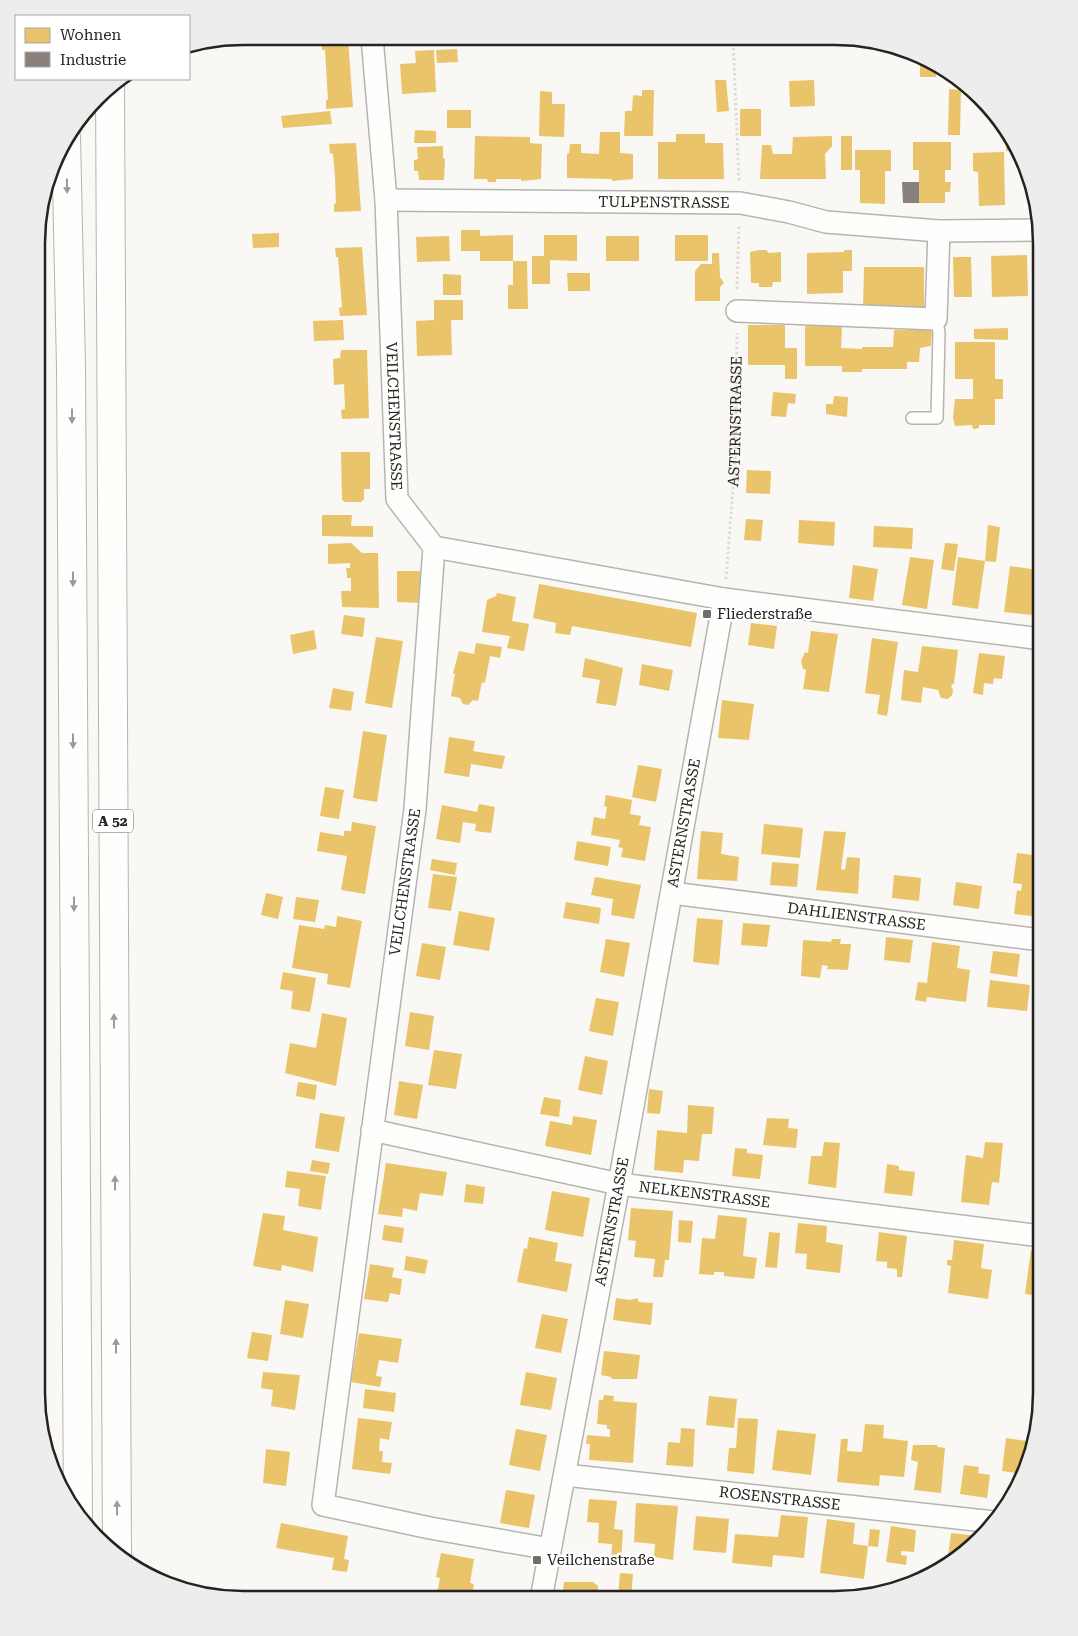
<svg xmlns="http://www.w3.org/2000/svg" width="1078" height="1636" viewBox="0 0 1078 1636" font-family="'Roboto Serif',serif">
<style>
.homes{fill:#e9c46a}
.industry{fill:#8a817c}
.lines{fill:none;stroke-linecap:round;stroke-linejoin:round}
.lane-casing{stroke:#b6b4b1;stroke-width:14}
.street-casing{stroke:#b6b4b1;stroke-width:24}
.highway-casing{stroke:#b6b4b1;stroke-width:30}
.path{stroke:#dddcda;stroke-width:3;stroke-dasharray:2.5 2.5;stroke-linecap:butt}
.lane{stroke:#fefefd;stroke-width:11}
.street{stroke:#fefefd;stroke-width:21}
.highway{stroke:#fefefd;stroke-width:28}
.oneway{fill:#9c9b99}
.poi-dot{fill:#706d6a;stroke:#fff;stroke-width:2}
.labels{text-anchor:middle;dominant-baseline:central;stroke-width:5;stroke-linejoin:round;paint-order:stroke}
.shield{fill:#fff;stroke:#666462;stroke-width:1}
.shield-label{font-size:14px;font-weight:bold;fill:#25221f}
.street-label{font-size:15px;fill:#25221f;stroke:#fff}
.poi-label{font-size:15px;fill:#25221f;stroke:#fff;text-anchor:start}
.rim{fill:none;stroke:#25221f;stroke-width:2.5}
</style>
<rect width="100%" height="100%" fill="#faf8f4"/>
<g class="homes">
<path d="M280 36H313L314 41 281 44Z"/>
<path d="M348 39 353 107 326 109V100H328L325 50H322V41Z"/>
<path d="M457 49 458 62 437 63 436 50Z"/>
<path d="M434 50 436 92 402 94 400 64 416 63 415 51Z"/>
<path d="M920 55 936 65V77H920Z"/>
<path d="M715 80H726L729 111 717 112Z"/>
<path d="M814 80 815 106 790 107 789 81Z"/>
<path d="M949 89 961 90 960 135H948Z"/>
<path d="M642 90H654L653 136H624L625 111H632L633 95 642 96Z"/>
<path d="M540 91 552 92V104H565L564 137 539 136Z"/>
<rect x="740" y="109" width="21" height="27"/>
<rect x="447" y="110" width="24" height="18"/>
<path d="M330 111 332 124 283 128 281 116Z"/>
<path d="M1006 128 1019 151H1006Z"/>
<path d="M415 130 436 131V143H414Z"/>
<path d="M600 132H620V153L633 154V179L612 181V179L567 178V154L569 153 570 144H581V153L599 154Z"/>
<path d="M676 134H705V143H723L724 179H658V142H676Z"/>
<path d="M475 136 530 137V143L542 144 541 179 521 181V179H496V182H488L487 179H474Z"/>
<path d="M832 136V146L825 154 826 179H760L762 145H771L773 154H792L793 137Z"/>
<rect x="841" y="136" width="11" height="34"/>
<path d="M913 142H951V170H945V182H951L950 192H945V203H919V170H913Z"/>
<path d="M356 143 361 211 334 212V204L336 203 335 178 333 154 330 153 329 144Z"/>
<path d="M443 146V158L445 159 444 180H419L418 171H414V160L418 159 417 147Z"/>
<path d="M855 150H891V171H885V204L860 203V170H855Z"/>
<path d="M1004 152 1005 205 979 206 978 172 973 171V153Z"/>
<path d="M461 230H480V236L513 235V261H480V251H461Z"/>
<path d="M279 233V247L253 248 252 234Z"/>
<path d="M544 235H577V261L550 260V284H532V256H544Z"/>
<rect x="675" y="235" width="33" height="26"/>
<path d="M449 236 450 261 417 262 416 237Z"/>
<rect x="606" y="236" width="33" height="25"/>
<path d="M362 247 367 315 340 316 339 308 342 307 338 257H336L335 248Z"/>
<path d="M759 250H766L769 253 781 252V282H773L772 287H759V283H751L750 252Z"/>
<path d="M844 250H852V271H843V293L807 294V253L844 252Z"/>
<path d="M712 253H719L720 277 724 283 720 287V301H695V271L701 264H712Z"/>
<path d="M1027 255 1028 296 992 297 991 256Z"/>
<path d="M953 257H971L972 297H954Z"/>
<path d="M513 261H527L528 309H508V285H513Z"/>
<path d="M864 267H924V308H863Z"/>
<path d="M567 273H590V291H568Z"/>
<path d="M443 274 461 275V295H443Z"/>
<path d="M434 300H463V320H451L452 355 417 356 416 321 434 320Z"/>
<path d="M343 320 344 340 314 341 313 321Z"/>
<path d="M748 325H785V348H797V379H785V365H748Z"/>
<path d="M805 326H842L841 348 862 349V347H893L894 330H923V328H932L931 346 920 348 919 362H907V369H862V372H842V366H805Z"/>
<path d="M1008 328V340L974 339V329Z"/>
<path d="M955 342H995V379H1003V399H995V425H979V428L973 429 972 425 955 426 953 418 955 399H973V379H955Z"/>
<path d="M341 350H367L369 418 342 419 341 410 345 409 344 384 334 385 333 359 340 358Z"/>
<path d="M773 392 796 394 795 404 788 403 786 417 771 416Z"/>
<path d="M834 396 848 397 847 417 826 414V404H833Z"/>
<path d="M341 452H370V489H364V499L361 502H345L342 500Z"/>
<path d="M747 470 771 471 770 494 746 493Z"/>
<path d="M322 515H352L351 526H373V537L322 536Z"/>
<path d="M746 519 763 520 761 541 744 540Z"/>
<path d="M799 520 835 522 834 546 798 543Z"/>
<path d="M988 525 1000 527 996 562 985 561Z"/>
<path d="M874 526 913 528 912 549 873 547Z"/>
<path d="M351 543 362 553H378L379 608 342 607 341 591H351V578H347V574L346 568H350V563L328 564V544Z"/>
<path d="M945 543 958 544 954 571 941 569Z"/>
<path d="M910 557 934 560 927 609 902 605Z"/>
<path d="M958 557 985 561 978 609 952 605Z"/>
<path d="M853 565 878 569 873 601 849 598Z"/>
<path d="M1010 566 1038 570 1032 615 1004 612Z"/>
<path d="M397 571H422V603L397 602Z"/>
<path d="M539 584 697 613 691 647 572 626 570 635 555 633 556 623 533 618Z"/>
<path d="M497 593 516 597 512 621 529 624 524 651 507 648 510 636 482 632 487 600 496 596Z"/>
<path d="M344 615 365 618 363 637 341 634Z"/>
<path d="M751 623 777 626 774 649 748 645Z"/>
<path d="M314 630 317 649 293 654 290 635Z"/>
<path d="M811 631 838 634 829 692 803 689 806 670 803 669 801 661 805 652 808 653Z"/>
<path d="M376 637 403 641 392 708 365 703Z"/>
<path d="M872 638 898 642 887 716 877 714 880 695 865 693Z"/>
<path d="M476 643 502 647 500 658 490 656 485 683 482 682 478 701 473 700 468 705 463 704 460 698 451 696 455 674 453 673 459 651 474 654Z"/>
<path d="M922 646 958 650 954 683 951 686 953 690 952 695 948 699 941 698 938 690 923 687 921 703 901 700 904 670 918 672Z"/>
<path d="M979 653 1005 656 1002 679 994 678 993 684 984 683 983 695 973 693Z"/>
<path d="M585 658 623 668 616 706 596 703 600 680 582 677Z"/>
<path d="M642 664 673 670 669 691 639 685Z"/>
<path d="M333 688 354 692 351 711 329 708Z"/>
<path d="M722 700 754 704 749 740 718 738Z"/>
<path d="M363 731 387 735 377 802 353 798Z"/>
<path d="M449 737 475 741 473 751 505 756 502 769 471 764 469 777 444 773Z"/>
<path d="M638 765 662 769 656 802 632 797Z"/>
<path d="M325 787 344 790 339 819 320 816Z"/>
<path d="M606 795 632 800 630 814 641 816 639 825 651 827 645 861 621 857 623 848 618 847 620 840 591 835 594 817 605 819 607 807 604 806Z"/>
<path d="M479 804 495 807 491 833 475 831 476 824 463 822 460 843 436 839 442 805 477 812Z"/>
<path d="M352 822 376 826 365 894 341 890 347 856 317 851 320 832 344 836V831H351Z"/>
<path d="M764 824 803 828 800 858 761 854Z"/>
<path d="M701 831 723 833 721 854 739 857 737 881 697 879Z"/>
<path d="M824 831 846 832 841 869 845 870 847 857 860 858 858 894 816 890Z"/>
<path d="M577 841 611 847 608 866 574 860Z"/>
<path d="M1017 853 1042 856 1041 917 1014 914 1017 890 1021 891 1022 884 1013 883Z"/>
<path d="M432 859 457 863 455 875 430 870Z"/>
<path d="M772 862 799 864 797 887 770 885Z"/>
<path d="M433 874 457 877 451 911 428 908Z"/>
<path d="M894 875 921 878 919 901 892 898Z"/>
<path d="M595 877 641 885 634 919 611 915 613 899 591 895Z"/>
<path d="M956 882 982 886 979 909 953 905Z"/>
<path d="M266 893 283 897 278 919 261 915Z"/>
<path d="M296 897 319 900 315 922 293 919Z"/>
<path d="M566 902 601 908 599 924 563 918Z"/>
<path d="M459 911 495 918 489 951 453 945Z"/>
<path d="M337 916 362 921 350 988 327 984 328 974 292 968 299 925 324 929 325 925 336 927Z"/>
<path d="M697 918 723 920 719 965 693 962Z"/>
<path d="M743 923 770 925 767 947 741 945Z"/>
<path d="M886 937 913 940 910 963 884 960Z"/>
<path d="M606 939 630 943 624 977 600 972Z"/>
<path d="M832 939H841L840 944H851L848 970 827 969 828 966 822 965 820 978 801 976 803 940 831 942Z"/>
<path d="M932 942 960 946 957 968 970 970 966 1002 927 997 926 1002 915 1000 918 982 927 983Z"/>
<path d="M422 943 446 947 440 980 416 976Z"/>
<path d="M993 951 1020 954 1017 977 990 973Z"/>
<path d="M283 972 316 978 310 1012 291 1009 293 991 280 989Z"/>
<path d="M990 980 1030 985 1027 1011 987 1007Z"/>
<path d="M596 998 619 1002 613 1036 589 1031Z"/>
<path d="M410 1012 434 1016 429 1050 405 1046Z"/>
<path d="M322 1013 347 1018 336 1086 285 1073 290 1043 316 1048Z"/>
<path d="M434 1050 462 1054 456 1089 428 1085Z"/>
<path d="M585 1056 608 1061 602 1095 578 1090Z"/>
<path d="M399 1081 423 1085 417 1119 394 1115Z"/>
<path d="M298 1082 317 1085 315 1100 296 1096Z"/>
<path d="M649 1089 663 1091 660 1114 647 1113Z"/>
<path d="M544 1097 561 1100 559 1117 540 1114Z"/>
<path d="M688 1105 714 1107 712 1134H702L699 1161 684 1160 683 1173 654 1170 657 1130 687 1133Z"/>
<path d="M320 1113 345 1117 339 1152 315 1148Z"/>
<path d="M573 1116 597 1120 591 1155 545 1146 550 1121 572 1125Z"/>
<path d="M767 1118 789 1119 788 1128 798 1129 796 1148 763 1145Z"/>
<path d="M824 1142 840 1143 836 1188 808 1184 811 1156H822Z"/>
<path d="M985 1142 1003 1143 999 1183 992 1182 989 1205 961 1202 966 1155 983 1158Z"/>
<path d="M735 1148 747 1149V1153L763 1155 760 1179 732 1176Z"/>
<path d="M312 1160 330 1163 328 1174 310 1171Z"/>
<path d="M386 1163 447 1172 443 1196 420 1193 417 1211 403 1208 402 1217 378 1214Z"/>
<path d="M887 1164 899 1166V1170L915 1172 912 1196 884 1193Z"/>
<path d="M287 1171 326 1176 321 1210 298 1206 300 1189 285 1187Z"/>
<path d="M466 1184 485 1187 483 1204 464 1202Z"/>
<path d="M552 1191 590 1198 583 1237 545 1230Z"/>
<path d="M631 1208 673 1211 669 1260H665L663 1277H653L655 1259 634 1257 636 1241 628 1240Z"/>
<path d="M263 1213 285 1216 283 1230 318 1237 313 1272 282 1265 281 1271 253 1266Z"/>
<path d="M718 1215 747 1218 743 1256 757 1258 754 1279 724 1276V1272H714V1275L699 1274 702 1238 715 1239Z"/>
<path d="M679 1220 693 1221 691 1243 678 1242Z"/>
<path d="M798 1223 827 1226 826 1242 843 1245 840 1273 806 1269 807 1254 795 1253Z"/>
<path d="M384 1225 404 1228 402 1243 382 1240Z"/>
<path d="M769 1232 780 1233 777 1268 765 1267Z"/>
<path d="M879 1232 907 1236 902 1277H897V1269L887 1268V1262L876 1261Z"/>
<path d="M529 1237 558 1243 555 1261 572 1264 567 1292 517 1282 524 1248 527 1249Z"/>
<path d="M954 1240 984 1244 981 1268 992 1270 988 1299 948 1293 951 1266 947 1265V1260H952Z"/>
<path d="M1031 1250 1041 1252V1296L1025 1294Z"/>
<path d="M406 1256 428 1260 425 1274 404 1270Z"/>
<path d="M370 1264 394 1268 392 1277 402 1279 400 1295 390 1293 388 1302 364 1299Z"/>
<path d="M616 1298 630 1300 637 1298 639 1302 653 1303 651 1325 613 1320Z"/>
<path d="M285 1300 309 1304 303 1338 280 1334Z"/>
<path d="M542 1314 568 1319 561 1353 535 1348Z"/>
<path d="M252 1332 272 1335 268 1361 247 1358Z"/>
<path d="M359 1333 402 1339 398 1363 379 1360 376 1376 382 1377 380 1387 351 1382Z"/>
<path d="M604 1351 640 1355 637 1379H612L611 1377 601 1375Z"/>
<path d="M263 1372 300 1375 295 1410 271 1406 273 1390 261 1388Z"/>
<path d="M526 1372 557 1378 551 1410 520 1405Z"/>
<path d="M365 1389 396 1393 394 1412 363 1408Z"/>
<path d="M604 1395 614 1396 613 1401 637 1403 633 1463 589 1460 590 1444H586L587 1435 610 1437V1429H607V1425L597 1424 599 1400H603Z"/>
<path d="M709 1396 737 1399 734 1428 706 1425Z"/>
<path d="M358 1418 392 1422 389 1440 380 1438 379 1451H383L382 1462 392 1463 390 1474 352 1469Z"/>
<path d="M738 1418 758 1419 754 1474 727 1471 729 1448H736Z"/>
<path d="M865 1424 884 1425 883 1438 908 1441 904 1477 880 1475 879 1486 837 1482 841 1439H848L847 1451 862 1452Z"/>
<path d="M681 1428 695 1429 693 1467 666 1465 668 1442 680 1443Z"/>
<path d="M516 1429 547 1435 540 1471 509 1465Z"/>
<path d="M777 1430 816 1434 811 1475 772 1470Z"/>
<path d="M1006 1438 1034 1442 1031 1460 1024 1474 1002 1471Z"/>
<path d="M913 1445H937L938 1447 945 1448 941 1493 914 1490 918 1462 911 1460Z"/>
<path d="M266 1449 290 1452 286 1486 263 1483Z"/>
<path d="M964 1465 979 1467 978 1473 990 1475 987 1498 960 1494Z"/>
<path d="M506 1490 535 1495 529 1528 500 1523Z"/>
<path d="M589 1499 617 1501 614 1529 623 1530 621 1562H611L612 1544 598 1543 599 1523 587 1522Z"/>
<path d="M636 1503 678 1506 673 1560 654 1557 655 1544 634 1542Z"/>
<path d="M781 1515 808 1517 804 1558 773 1555 772 1567 732 1563 735 1534 778 1537Z"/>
<path d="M696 1516 729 1519 726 1553 693 1550Z"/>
<path d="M827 1519 855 1523 853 1544 868 1546 864 1579 820 1573Z"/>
<path d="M281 1523 348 1536 344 1559 349 1560 347 1572 332 1570 334 1558 276 1548Z"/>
<path d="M891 1526 916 1530 914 1552 901 1551V1555L907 1556 906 1565 886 1562Z"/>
<path d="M870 1529 880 1530 878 1547 868 1546Z"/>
<path d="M951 1533 979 1536 978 1539 957 1560 948 1556Z"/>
<path d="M441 1553 474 1559 470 1583 474 1584 472 1599 437 1594 440 1578 436 1577Z"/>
<path d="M620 1573 633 1574 631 1598 618 1597Z"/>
<path d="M564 1582H593L598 1586 597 1599H562Z"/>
</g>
<path class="industry" d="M902 182H919V203H903Z"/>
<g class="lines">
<g class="lane-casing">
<path id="lane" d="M912 418H937L939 332 936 319"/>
</g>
<g class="street-casing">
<g id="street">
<path id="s2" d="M372 37 386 200 397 499 434 547 415 809 323 1505 430 1528 550 1549"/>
<path id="s3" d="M386 200 740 203 789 212 826 222 939 231 1039 230"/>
<path d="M737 311 936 319 939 231"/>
<path d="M434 547 724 599 1042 639"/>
<path id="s4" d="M672 893 1041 940"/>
<path id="s5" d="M372 1130 619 1184 1041 1236"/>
<path id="s6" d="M565 1475 994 1522"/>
<path id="s7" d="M541 1599 619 1184 724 599"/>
</g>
</g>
<g class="highway-casing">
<g id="highway">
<path d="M110 85 117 1557"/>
<path d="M66 137 71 367 78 1517"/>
</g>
</g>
<g class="path">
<path d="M733 38 739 182"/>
<path d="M737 289 739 225"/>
<path id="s1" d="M726 579 735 461 737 333"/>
</g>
<use href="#lane" class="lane"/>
<use href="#street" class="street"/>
<use href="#highway" class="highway"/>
</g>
<defs><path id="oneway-solid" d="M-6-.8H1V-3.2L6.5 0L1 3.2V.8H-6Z" transform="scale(1.25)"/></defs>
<g class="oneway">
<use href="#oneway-solid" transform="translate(67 186) rotate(89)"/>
<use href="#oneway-solid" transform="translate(72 416) rotate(90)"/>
<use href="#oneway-solid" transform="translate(73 579) rotate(90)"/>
<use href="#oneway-solid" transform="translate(73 741) rotate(90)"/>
<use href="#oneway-solid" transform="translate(74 904) rotate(90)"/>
<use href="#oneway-solid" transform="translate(114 1021) rotate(-90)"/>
<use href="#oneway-solid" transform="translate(115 1183) rotate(-90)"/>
<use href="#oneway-solid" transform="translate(116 1346) rotate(-90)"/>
<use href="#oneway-solid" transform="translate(117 1508) rotate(-90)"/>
</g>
<g class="poi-dot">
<rect x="702" y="609" width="10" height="10" rx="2.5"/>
<rect x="532" y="1555" width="10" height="10" rx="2.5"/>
</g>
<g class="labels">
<rect class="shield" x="93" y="809.5" width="40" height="23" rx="4"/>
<g class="shield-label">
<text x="113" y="821">A 52</text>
</g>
<g class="street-label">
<text stroke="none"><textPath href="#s3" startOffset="278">TULPENSTRASSE</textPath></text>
<text stroke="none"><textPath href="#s2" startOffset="380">VEILCHENSTRASSE</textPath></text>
<text stroke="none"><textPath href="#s1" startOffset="158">ASTERNSTRASSE</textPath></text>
<text stroke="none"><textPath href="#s7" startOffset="789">ASTERNSTRASSE</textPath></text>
<text transform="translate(405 882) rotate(-82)">VEILCHENSTRASSE</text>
<text stroke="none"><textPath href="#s4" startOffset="186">DAHLIENSTRASSE</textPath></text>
<text stroke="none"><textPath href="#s5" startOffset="339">NELKENSTRASSE</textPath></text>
<text stroke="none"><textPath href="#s7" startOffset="384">ASTERNSTRASSE</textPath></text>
<text stroke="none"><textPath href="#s6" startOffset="216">ROSENSTRASSE</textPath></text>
</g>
<g class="poi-label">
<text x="717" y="614">Fliederstraße</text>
<text x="547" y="1560">Veilchenstraße</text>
</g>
</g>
<path d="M0 0H1078V1636H0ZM243 45H835A198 198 0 0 1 1033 243V1393A198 198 0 0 1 835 1591H243A198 198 0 0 1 45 1393V243A198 198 0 0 1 243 45Z" fill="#eeeded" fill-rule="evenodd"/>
<path class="rim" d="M243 45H835A198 198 0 0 1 1033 243V1393A198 198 0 0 1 835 1591H243A198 198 0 0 1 45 1393V243A198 198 0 0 1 243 45Z"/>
<rect x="15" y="15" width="175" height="65" fill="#ffffff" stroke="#a8a7a5"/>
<rect x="25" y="28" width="25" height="15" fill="#e9c46a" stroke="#a8a7a5"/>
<text x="60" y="40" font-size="15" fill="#25221f">Wohnen</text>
<rect x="25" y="52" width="25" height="15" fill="#8a817c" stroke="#a8a7a5"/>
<text x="60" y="65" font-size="15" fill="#25221f">Industrie</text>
</svg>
